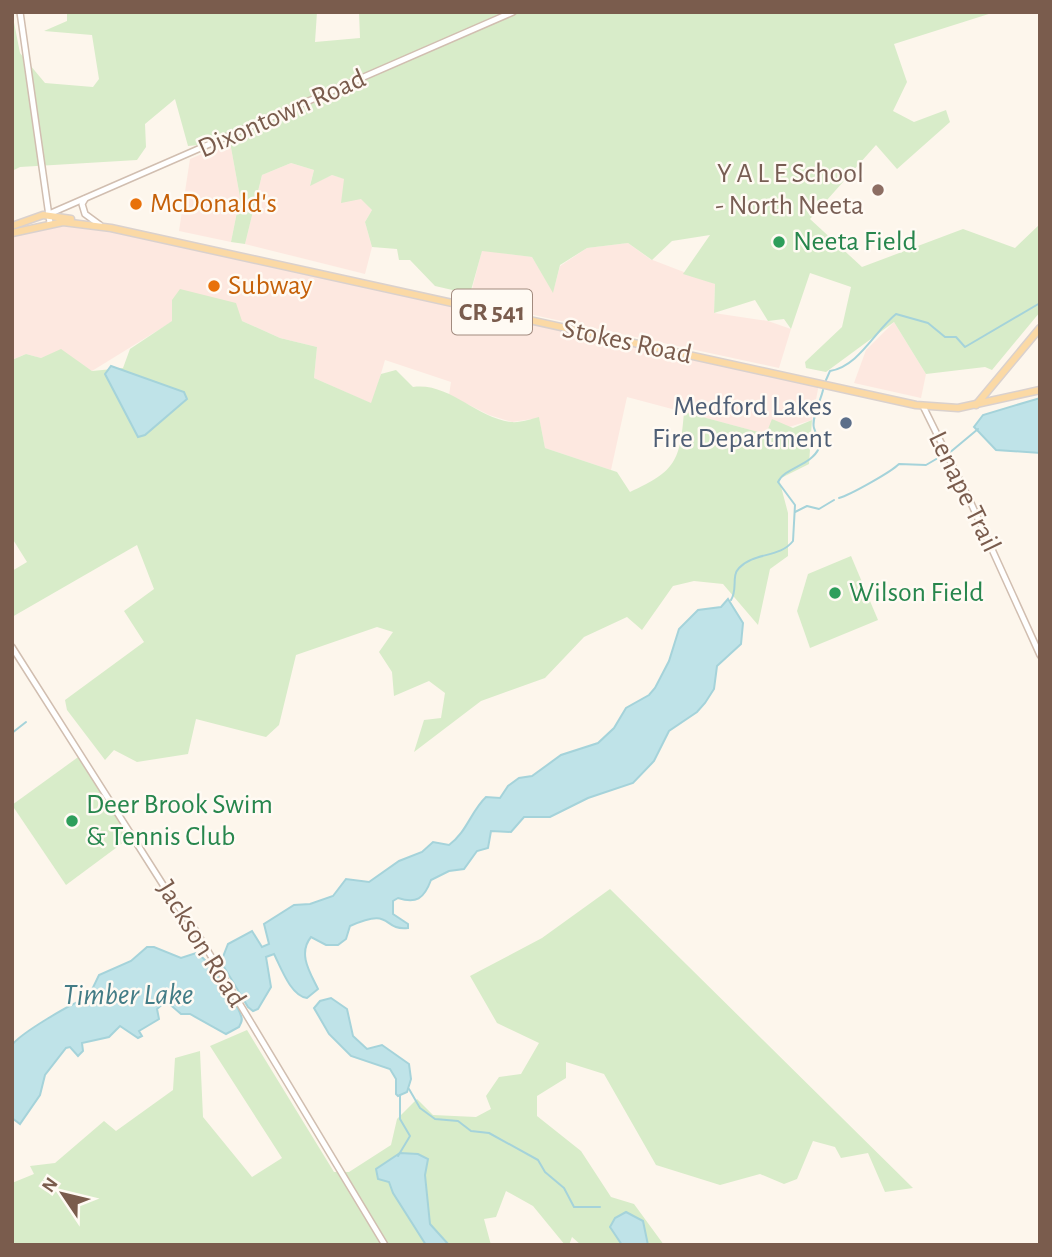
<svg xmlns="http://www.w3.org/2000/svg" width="1052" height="1257" viewBox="0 0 1052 1257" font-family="'Alegreya Sans',sans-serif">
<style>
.commercial{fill:#fde8e0}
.green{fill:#d8ecc9}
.water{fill:#bfe3e8;stroke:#a5d3da;stroke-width:2}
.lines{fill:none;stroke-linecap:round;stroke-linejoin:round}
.stream{stroke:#a5d3da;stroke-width:2}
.minor-casing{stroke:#d1beb0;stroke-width:8}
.major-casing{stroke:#dad1cd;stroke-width:9}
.minor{stroke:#fff;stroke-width:5}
.major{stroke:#fbd9a5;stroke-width:6}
.education-dot{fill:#8d6e63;stroke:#fffaf3;stroke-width:2.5}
.food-dot{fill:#e8710a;stroke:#fffaf3;stroke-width:2.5}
.leisure-dot{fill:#2e9e5b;stroke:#fffaf3;stroke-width:2.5}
.service-dot{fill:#5c6f8a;stroke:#fffaf3;stroke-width:2.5}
.labels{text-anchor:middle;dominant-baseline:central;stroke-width:5;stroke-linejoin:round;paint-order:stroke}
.shield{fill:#fffaf3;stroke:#a28b7f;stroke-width:2}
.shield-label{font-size:26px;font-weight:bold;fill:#7a5c4d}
.street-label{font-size:28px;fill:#7a5c4d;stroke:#fffaf3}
.education-label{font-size:28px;fill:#785e54;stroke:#fffaf3;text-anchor:end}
.food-label{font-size:28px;fill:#c56008;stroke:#fffaf3;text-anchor:start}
.leisure-label{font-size:28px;fill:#27864d;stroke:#fffaf3;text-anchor:start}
.service-label{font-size:28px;fill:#4e5e75;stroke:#fffaf3;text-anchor:end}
.water-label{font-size:30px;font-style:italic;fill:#437c86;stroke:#fffaf3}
</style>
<rect width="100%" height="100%" fill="#fdf6ec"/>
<g class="commercial">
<path d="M230 142 240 197 231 242 179 231 190 159Z"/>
<path d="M291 163 314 170 310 185 332 175 345 179 372 210 365 222 372 247 365 274 245 244 262 175Z"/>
<path d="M72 222 819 384 812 420 766 434 627 397 611 470 545 448 539 418 512 422 489 415 449 395 451 382 385 360 372 404 314 378 317 347 280 338 242 321 172 300 173 321 92 371 61 350 41 358 26 354 12 360V233Z"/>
<path d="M628 243 650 259 715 284 714 313 768 321 791 329 779 368 469 301 482 250 532 257 553 292 560 266 587 248Z"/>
<path d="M894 322 926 374 921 398 854 383 866 350Z"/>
</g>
<g class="green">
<path d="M12 12 20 53 45 83 93 87 99 79 92 35 44 31 67 21V12H317L315 42 360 38 359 12H995L894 44 907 82 893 111 914 122 946 110 950 122 897 169 876 145 810 219 862 267 963 229 1015 248 1040 224V312L992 370 985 367 926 374 894 322 826 372 806 368 805 362 842 327 851 287 810 273 791 329 784 319 768 321 755 300 714 313 715 284 683 274 710 235 672 241 652 260 628 243 587 248 560 265 553 293 532 257 482 251 470 294 435 286 410 260H399L397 249 372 247 365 222 372 210 361 199 341 203 344 179 332 175 310 186 314 170 291 163 262 175 245 244 231 242 240 197 230 142 188 146 175 99 145 124 146 147 137 160 20 167 12 171Z"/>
<path d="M180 289 236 303 242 321 280 338 317 347 314 378 371 403 381 374 396 370 413 387C449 382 476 418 511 422 520 423 531 419 539 417L545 448 617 472 630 492C676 471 680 461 684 412L766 434 772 419 793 428 812 420 809 464 779 479 788 513V556L770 569 758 625 723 584 694 581 673 586 642 630 627 617 584 637 545 678 481 701 414 752 424 720 441 718 445 693 429 681 394 696 392 672 379 652 393 632 377 627 296 655 279 725 266 737 196 719 188 754 137 762 114 750 105 760 67 710 65 700 144 642 124 611 154 589 137 545 12 617V571L27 562 12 538V360L26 354 41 358 61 349 92 371 123 368 130 349 172 321V300Z"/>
<path d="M851 556 878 620 810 648 797 611 808 574Z"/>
<path d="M81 755 132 836 66 885 12 805Z"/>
<path d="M610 889 913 1188 885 1192 868 1153 841 1158 835 1147 813 1141 797 1179 784 1184 760 1174 720 1185 656 1165 604 1074 566 1062V1078L537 1096V1116L581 1151 611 1197 634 1204 664 1245H581L572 1237 569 1245H565L533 1206 506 1191 496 1217 484 1219 491 1245H12V1183L34 1174 30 1166 55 1163 104 1121 116 1131 173 1090 175 1058 200 1051 203 1117 252 1177 282 1158 210 1046 247 1030 334 1172H349L391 1145 397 1119 417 1099 433 1115 476 1117 491 1109 486 1096 499 1077 521 1074 539 1043 497 1023 470 976 542 938Z"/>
</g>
<g class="water">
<path d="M111 366 184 392 187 399 145 435 138 437 105 374Z"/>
<path d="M1040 398V453L996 450 974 427 983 415Z"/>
<path d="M728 599 743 623 741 644 717 666 714 689 705 703 697 712 669 731 654 761 633 783 588 798 550 817H524L511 832 491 831 488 848 477 851 464 869 449 871 431 880C424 899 416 904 398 898L393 901V914L408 924V928C381 931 394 906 350 926L346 939 338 945H326L311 937C297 954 311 974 318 989L307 998C291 996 281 968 274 954L266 957 271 987 258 1009 253 1011 248 1007 221 962 228 944 252 931 262 947 269 944 264 924 294 905 310 904 333 896 346 879 369 882 399 861 422 852 433 842 449 845C467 832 471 811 486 797L500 798 508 786 519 778 532 776 561 755 598 743 614 728 626 708 649 695 655 688 669 661 679 629 698 610 721 607Z"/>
<path d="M147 947H154L181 958 196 953C208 958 237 1003 241 1016 243 1020 241 1023 239 1027L226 1034 190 1014H181L166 1001 157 1009 159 1019 139 1031 142 1036 138 1038 120 1026 109 1037 82 1043 83 1051 78 1056 70 1047 66 1048 45 1075 40 1095 20 1124 12 1118V1045C21 1033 73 1002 88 998L99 975 131 961Z"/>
<path d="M331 998 347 1009 353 1036 367 1049 382 1045 409 1064 411 1079 407 1092 398 1096 396 1094V1079L390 1069 351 1056 329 1034 314 1008 320 1001Z"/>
<path d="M400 1153 418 1154 428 1159 425 1175 430 1224 449 1245H426L393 1193 389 1182 378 1179 376 1169Z"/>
<path d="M626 1212 643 1221 648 1245H622L610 1227 615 1218Z"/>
</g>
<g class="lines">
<g class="stream">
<path d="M826 380 830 371C859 366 874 332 896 314L928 323 945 337H956L965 347 1040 303"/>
<path d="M948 454 978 429"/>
<path d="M839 498C850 495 891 472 899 464L926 465 938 458"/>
<path d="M795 512 807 506 819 509 834 500"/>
<path d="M731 600C738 589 731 576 739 568 754 552 780 558 793 541L795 505 778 482C785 467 811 466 819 448 823 439 816 436 814 428 811 418 821 400 823 390"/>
<path d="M12 733 26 722"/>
<path d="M409 1089 420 1108 435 1119 458 1121 471 1131 489 1133 538 1160 545 1172 564 1188 574 1207H600"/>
<path d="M398 1156 410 1136 400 1119V1095"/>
</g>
<g class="minor-casing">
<g id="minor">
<path d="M20 12 50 223"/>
<path d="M85 199 82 204 85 214 100 225"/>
<path d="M49 214 513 12"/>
<path d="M923 406 970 501 1040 655"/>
<path d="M12 647 167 891 194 928 385 1245"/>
</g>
</g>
<g class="major-casing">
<g id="major">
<path d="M12 226 43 215 71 219"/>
<path d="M12 233 63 222 111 228 916 405 958 408 1040 390"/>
<path d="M976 405 1040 328"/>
</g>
</g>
<use href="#minor" class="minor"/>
<use href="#major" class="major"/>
</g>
<circle class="education-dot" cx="878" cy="190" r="7"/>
<g class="food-dot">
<circle cx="136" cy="204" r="7"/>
<circle cx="214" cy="286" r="7"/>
</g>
<g class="leisure-dot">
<circle cx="779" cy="242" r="7"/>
<circle cx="835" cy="593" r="7"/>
<circle cx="72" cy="821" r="7"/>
</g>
<circle class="service-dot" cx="846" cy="423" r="7"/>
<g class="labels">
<rect class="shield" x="452" y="289.5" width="80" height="45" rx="5"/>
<g class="shield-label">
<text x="492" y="312">CR 541</text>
</g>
<g class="street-label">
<text transform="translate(282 114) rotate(-24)">Dixontown Road</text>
<text transform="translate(627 342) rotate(12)">Stokes Road</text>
<text transform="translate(964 492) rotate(64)">Lenape Trail</text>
<text transform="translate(201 944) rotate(58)">Jackson Road</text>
</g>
<g class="education-label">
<text x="864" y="174">Y A L E School<tspan x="864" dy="32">- North Neeta</tspan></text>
</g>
<g class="food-label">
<text x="150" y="204">McDonald's</text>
<text x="228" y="286">Subway</text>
</g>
<g class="leisure-label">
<text x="793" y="242">Neeta Field</text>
<text x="849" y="593">Wilson Field</text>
<text x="86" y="805">Deer Brook Swim<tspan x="86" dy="32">&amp; Tennis Club</tspan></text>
</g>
<g class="service-label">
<text x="832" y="407">Medford Lakes<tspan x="832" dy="32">Fire Department</tspan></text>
</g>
<g class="water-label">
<text x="128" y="995">Timber Lake</text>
</g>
</g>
<rect width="1052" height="1257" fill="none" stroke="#7a5c4d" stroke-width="28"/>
<g transform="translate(63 1194) rotate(305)" stroke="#fffaf3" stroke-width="5" paint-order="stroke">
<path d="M0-5L12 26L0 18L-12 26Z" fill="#7a5c4d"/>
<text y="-10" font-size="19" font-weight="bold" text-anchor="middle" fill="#7a5c4d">N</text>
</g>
</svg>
